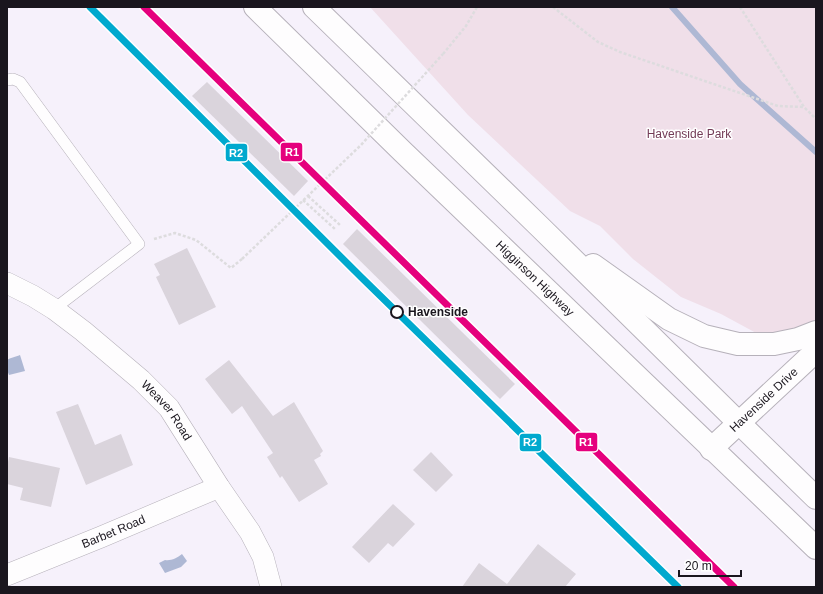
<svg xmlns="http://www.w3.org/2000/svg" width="823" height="594" viewBox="0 0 823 594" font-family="Arial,sans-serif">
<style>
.green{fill:#f0dfe9}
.water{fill:#aeb8d4}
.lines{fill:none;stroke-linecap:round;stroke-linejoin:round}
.stream{stroke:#aeb8d4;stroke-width:6}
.building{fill:#dad4dc}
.service-casing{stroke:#b6b1ba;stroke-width:12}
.minor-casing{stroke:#b6b1ba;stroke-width:22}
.tertiary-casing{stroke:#b6b1ba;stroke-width:24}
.trunk-casing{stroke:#b6b1ba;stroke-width:24}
.path{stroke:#dddcde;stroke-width:2.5;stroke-dasharray:3 2;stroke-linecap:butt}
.service{stroke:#fefdfe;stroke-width:11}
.minor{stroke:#fefdfe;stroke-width:21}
.tertiary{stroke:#fefdfe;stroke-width:22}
.trunk{stroke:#fefdfe;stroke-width:22}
.path-bridge{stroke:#dddcde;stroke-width:2.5;stroke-dasharray:3 2;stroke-linecap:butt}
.rail-1-casing{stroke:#fff;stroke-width:10}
.rail-2-casing{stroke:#fff;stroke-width:10}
.rail-1{stroke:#e5007d;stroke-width:7}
.rail-2{stroke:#00a9ce;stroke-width:7}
.stop-dot{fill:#fff;stroke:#1a161e;stroke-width:2}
.labels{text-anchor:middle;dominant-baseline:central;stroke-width:3;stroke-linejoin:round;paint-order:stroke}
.park-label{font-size:12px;fill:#733b56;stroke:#fff}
.street-label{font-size:12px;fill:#1a161e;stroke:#fff}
.stop-label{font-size:12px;font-weight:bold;fill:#1a161e;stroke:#fff;text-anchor:start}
.line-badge{stroke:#fff;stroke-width:1.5}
.badge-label{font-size:11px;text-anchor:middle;font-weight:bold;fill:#fff}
</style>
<rect width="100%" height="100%" fill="#f6f1fb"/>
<path class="green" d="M370 7H816V331L773 342 721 314 681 297 633 259 600 226 570 211 468 115Z"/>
<g class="water">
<path d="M20 355 25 371 9 375 7 370V360C12 357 15 357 20 355Z"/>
<path d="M182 554 187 561 181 567 165 573 159 563 165 560C171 561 177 558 182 554Z"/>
</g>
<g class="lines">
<path class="stream" d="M672 7 740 84 816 152"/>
</g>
<g class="building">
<path d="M207 82 308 181 294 196 192 96Z"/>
<path d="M357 229 515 384 500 399 343 244Z"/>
<path d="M187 248 216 307 179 325 156 277 160 275 154 264Z"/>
<path d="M229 360 273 416 294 402 323 451 320 454 321 456 314 460 328 484 299 502 282 476 280 478 267 457 273 453 242 406 232 414 205 379Z"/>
<path d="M78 404 95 445 121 434 133 465 86 485 56 412Z"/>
<path d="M431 452 453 475 436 492 413 470Z"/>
<path d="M9 457 60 468 51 507 20 500 23 488 7 484V467Z"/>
<path d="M393 504 415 524 393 547 388 543 369 563 352 547Z"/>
<path d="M538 544 576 574 565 587H462L479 563 507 584Z"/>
</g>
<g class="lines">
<g class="service-casing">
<path id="service" d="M7 80 13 79 20 82 139 244 54 309"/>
</g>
<g class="minor-casing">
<g id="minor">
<path id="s1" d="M7 283 33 296 54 309 83 331 141 380 169 408 219 487 250 532 263 557 271 587"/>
<path id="s2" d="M7 575 101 537 219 487"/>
</g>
</g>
<g class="tertiary-casing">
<g id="tertiary">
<path id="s3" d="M711 449 816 351"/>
</g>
</g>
<g class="trunk-casing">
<g id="trunk">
<path id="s4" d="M255 7 403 152 816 548"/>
<path d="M314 7 540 227 739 423 816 498"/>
<path d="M593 265 669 319 704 336 738 344H774L798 339 816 332"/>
</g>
</g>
<g class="path">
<path d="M553 7 598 42 620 52 778 106 804 107"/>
<path d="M740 7 804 107 816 119"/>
<path d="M443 54 466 26 477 7"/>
<path d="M308 196 340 225"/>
<path d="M303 200 336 230"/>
<path d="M154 239 175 233 196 240 231 268 242 259"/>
</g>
<use href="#service" class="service"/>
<use href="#minor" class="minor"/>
<use href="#tertiary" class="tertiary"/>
<use href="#trunk" class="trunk"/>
<path class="path-bridge" d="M242 259 361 145 443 54"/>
<g class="rail-1-casing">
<path id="rail-1" d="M144 7 734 587"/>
</g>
<g class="rail-2-casing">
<path id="rail-2" d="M90 7 361 277 678 587"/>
</g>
<use href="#rail-1" class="rail-1"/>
<use href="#rail-2" class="rail-2"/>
</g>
<circle class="stop-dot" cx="397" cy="312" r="6"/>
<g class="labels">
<g class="park-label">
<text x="689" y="134">Havenside Park</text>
</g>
<g class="street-label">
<text stroke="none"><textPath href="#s4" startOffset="390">Higginson Highway</textPath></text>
<text stroke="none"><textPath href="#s3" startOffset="72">Havenside Drive</textPath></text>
<text stroke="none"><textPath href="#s1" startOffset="206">Weaver Road</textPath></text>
<text stroke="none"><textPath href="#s2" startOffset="115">Barbet Road</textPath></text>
</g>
<g class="stop-label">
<text x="408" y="312">Havenside</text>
</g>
</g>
<g class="line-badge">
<rect x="280" y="142" width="23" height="20" rx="4" fill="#e5007d"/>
<rect x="225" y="143" width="23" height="19" rx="4" fill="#00a9ce"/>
<rect x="575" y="432" width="23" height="20" rx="4" fill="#e5007d"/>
<rect x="519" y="433" width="23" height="19" rx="4" fill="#00a9ce"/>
</g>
<g class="badge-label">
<text x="292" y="156">R1</text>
<text x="236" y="157">R2</text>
<text x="586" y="446">R1</text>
<text x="530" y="446">R2</text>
</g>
<rect width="823" height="594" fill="none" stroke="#1a161e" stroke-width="16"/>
<path d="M679 570v6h62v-6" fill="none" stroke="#1a161e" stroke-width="2"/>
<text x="685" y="570" font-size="12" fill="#1a161e" stroke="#ffffff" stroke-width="3" paint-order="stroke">20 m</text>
</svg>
